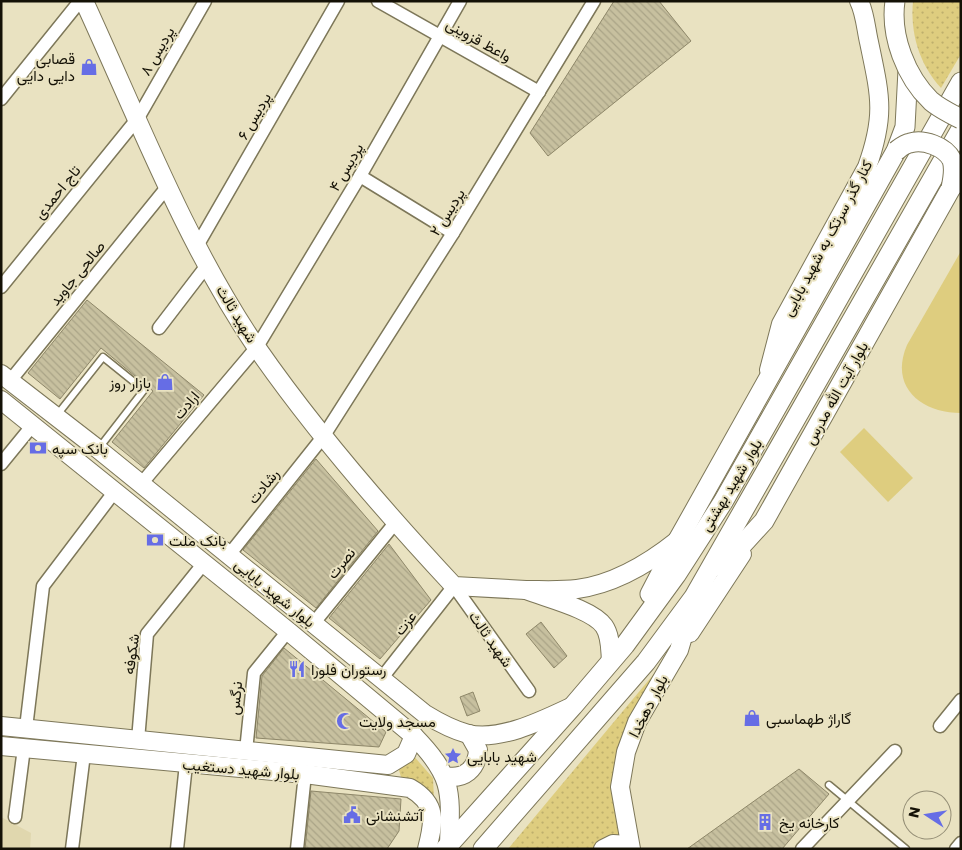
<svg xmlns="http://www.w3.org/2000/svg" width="962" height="850" viewBox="0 0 962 850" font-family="Poppins,Vazirmatn,sans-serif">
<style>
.built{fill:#e0d7ae}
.grass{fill:url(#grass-dots)}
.garden{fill:#decd7f}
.building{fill:url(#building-back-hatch);stroke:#8e8769}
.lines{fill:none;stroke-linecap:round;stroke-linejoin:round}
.lane-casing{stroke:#7d7759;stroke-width:9}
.street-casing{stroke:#7d7759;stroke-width:15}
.secondary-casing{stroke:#7d7759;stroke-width:20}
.primary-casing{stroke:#7d7759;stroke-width:21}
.lane{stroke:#fff;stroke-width:6}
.street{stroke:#fff;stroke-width:12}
.secondary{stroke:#fff;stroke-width:18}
.primary{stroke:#fff;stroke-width:19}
.primary-bridge-casing{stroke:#7d7759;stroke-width:21;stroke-linecap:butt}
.primary-bridge{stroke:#fff;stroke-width:19}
.labels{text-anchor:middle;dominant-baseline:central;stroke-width:4;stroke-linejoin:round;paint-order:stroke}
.street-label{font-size:15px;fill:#141106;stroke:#e9e2c1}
.poi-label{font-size:15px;fill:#141106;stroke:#e9e2c1;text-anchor:start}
</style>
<defs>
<pattern id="grass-dots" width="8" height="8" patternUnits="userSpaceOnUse" patternTransform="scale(1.25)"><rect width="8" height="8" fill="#decd7f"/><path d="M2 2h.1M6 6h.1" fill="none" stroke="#beaf6c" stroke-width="1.8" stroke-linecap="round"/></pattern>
<pattern id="building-back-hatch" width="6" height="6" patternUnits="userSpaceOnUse" patternTransform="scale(1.25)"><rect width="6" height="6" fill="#c7c09f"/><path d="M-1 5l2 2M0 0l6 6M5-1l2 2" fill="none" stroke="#aaa487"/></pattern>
</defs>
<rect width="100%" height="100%" fill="#e9e2c1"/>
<path class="built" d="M1 817 31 833 30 849H1Z"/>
<g class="grass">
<path d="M913 1H961V54L941 88C919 64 910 33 913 1Z"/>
<path d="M679 650 626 752 631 849H508L653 675Z"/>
<path d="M412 754 433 778 434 799 420 784 401 777 398 767Z"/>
</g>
<g class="garden">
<path d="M961 251V413C921 413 889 387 907 345Z"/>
<path d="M864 428 913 478 888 502 840 452Z"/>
</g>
<g class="building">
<path d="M614 1H659L691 41 548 156 530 133Z"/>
<path d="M87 300 204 395 144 468 112 442 153 391 147 386 101 348 60 399 28 373Z"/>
<path d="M316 459 378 531 316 608 243 550Z"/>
<path d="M389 544 431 600 380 659 329 618Z"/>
<path d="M541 622 567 656 554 668 526 634Z"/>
<path d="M284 648 386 732 379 747 256 738 262 676Z"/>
<path d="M473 692 480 711 467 716 460 697Z"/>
<path d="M799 769 829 794 782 849H687Z"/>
<path d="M311 791 401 799 399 831 387 849H305Z"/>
</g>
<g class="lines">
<g class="lane-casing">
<g id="lane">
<path d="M57 415 103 357 144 390 99 448"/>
<path d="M829 785 906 849"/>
</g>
</g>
<g class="street-casing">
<g id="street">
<path d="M378 1 539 92"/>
<path d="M1 99 80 1"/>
<path d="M360 176 453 233"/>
<path d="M197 246 338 1"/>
<path d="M1 287 138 118 205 1"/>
<path d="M159 328 208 264"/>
<path d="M10 381 168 186"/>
<path d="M1 464 32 426"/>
<path d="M141 484 257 347 360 176 460 1"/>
<path d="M229 555 323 437 453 233 594 1"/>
<path d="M313 624 395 523"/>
<path d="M381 679 454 586 529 691"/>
<path d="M940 726 961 700"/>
<path d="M26 728 43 586 115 491"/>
<path d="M138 740 147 634 204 563"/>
<path d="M246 751 254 673 288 631"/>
<path d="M15 817 24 748"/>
<path d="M72 849 84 754"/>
<path d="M177 849 186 764"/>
<path d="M297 849 305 774"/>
<path d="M802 849 895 751"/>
<path d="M956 849 961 843"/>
</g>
</g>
<g class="secondary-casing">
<g id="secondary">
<path d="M84 1C137 116 186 244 257 348 316 433 384 511 454 586L526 590"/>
<path d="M769 370 781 324 867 167C886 114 880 95 869 42 866 29 865 13 859 1"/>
<path d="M1 374 98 449 425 714C438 722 453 730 468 734 502 741 543 720 573 706"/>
<path d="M1 400 288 631 414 736C453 776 451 791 449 844"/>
<path d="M690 633 742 554"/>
<path d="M611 661C610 650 611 636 604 626 592 609 546 598 526 590 542 590 560 591 577 589 615 584 648 564 678 540"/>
<path d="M1 726 388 765 406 754 414 736"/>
<path d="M1 746 305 774 410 788C438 804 434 822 427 849"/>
<path d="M445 776C464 780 477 769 478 750L469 734"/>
<path d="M603 849 613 844 629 845"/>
<path d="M631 849 620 787 626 752 637 722 679 650 694 599"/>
</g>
</g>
<g class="primary-casing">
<g id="primary">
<path d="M722 567 764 521 951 188 961 177"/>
<path d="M650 594 678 540 896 151 905 127 908 70"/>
<path d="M445 849 573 706 625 645 676 575 723 502 961 82"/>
<path d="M483 849 646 662 694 597 961 129"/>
</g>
</g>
<use href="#lane" class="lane"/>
<use href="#street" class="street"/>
<use href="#secondary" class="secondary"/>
<use href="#primary" class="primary"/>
<g class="primary-bridge-casing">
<g id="primary-bridge">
<path d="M895 1C890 36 906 77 931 101 939 108 951 114 961 119"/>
<path d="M896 151C900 148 904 144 910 143 923 139 945 146 952 160 955 169 953 179 951 188"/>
</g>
</g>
<use href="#primary-bridge" class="primary-bridge"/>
</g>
<defs>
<g id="shop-bare" transform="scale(1.35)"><path d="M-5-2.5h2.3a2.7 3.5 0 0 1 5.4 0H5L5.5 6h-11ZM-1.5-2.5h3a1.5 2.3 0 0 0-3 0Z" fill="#666de5" stroke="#e9e2c1" stroke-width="2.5" paint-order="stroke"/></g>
<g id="bank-bare" transform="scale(1.35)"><path d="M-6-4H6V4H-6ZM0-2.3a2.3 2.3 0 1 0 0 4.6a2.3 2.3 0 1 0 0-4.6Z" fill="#666de5" stroke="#e9e2c1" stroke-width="2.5" paint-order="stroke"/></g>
<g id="restaurant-bare" transform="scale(1.35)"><path d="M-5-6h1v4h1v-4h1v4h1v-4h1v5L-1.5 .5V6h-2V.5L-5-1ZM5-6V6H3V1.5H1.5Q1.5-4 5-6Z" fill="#666de5" stroke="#e9e2c1" stroke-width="2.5" paint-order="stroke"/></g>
<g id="mosque-bare" transform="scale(1.35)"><path d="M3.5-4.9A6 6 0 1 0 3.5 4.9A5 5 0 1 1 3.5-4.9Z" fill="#666de5" stroke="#e9e2c1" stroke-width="2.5" paint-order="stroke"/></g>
<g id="sight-bare" transform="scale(1.35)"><path d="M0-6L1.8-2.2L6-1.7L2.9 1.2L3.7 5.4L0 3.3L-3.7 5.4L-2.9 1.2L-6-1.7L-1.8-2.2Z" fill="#666de5" stroke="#e9e2c1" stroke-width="2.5" paint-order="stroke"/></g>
<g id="civic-bare" transform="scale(1.35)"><path d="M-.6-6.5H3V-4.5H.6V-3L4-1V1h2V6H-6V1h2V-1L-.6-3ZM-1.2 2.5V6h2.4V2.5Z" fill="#666de5" stroke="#e9e2c1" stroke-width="2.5" paint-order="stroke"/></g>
<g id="building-bare" transform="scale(1.35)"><path d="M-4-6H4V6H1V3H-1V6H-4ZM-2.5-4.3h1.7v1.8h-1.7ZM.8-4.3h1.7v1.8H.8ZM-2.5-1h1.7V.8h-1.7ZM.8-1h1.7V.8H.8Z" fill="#666de5" stroke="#e9e2c1" stroke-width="2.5" paint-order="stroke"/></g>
</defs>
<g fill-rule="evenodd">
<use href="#shop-bare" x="89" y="67"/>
<use href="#shop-bare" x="165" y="382"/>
<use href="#bank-bare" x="38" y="448"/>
<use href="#bank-bare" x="155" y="540"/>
<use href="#restaurant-bare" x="297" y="669"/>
<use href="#shop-bare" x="752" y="718"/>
<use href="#mosque-bare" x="345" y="721"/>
<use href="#sight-bare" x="453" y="756"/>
<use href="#civic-bare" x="352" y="815"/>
<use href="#building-bare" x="765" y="822"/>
</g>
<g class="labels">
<g class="street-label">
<text transform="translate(479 40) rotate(29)">واعظ قزوینی</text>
<text transform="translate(157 51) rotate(-60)">پردیس ۸</text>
<text transform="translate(254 116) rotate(-60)">پردیس ۶</text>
<text transform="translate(346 167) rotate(-60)">پردیس ۴</text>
<text transform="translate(57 192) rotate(-51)">تاج احمدی</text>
<text transform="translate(447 212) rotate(-58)">پردیس ۲</text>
<text transform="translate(827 238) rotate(-62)">کنار گذر سرتک به شهید بابایی</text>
<text transform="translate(77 273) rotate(-51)">صالحی جاوید</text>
<text transform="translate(237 314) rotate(59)">شهید ثالث</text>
<text transform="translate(836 393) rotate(-61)">بلوار آیت الله مدرس</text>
<text transform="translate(186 405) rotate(-50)">ارادت</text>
<text transform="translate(731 485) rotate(-59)">بلوار شهید بهشتی</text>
<text transform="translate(263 486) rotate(-51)">رشادت</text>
<text transform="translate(341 563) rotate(-51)">نصرت</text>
<text transform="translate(275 593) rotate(39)">بلوار شهید بابایی</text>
<text transform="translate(405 623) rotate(-52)">عزت</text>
<text transform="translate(491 639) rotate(55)">شهید ثالث</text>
<text transform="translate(131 654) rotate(-82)">شکوفه</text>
<text transform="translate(235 698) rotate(-84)">نرگس</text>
<text transform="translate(648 706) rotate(-63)">بلوار دهخدا</text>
<text transform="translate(241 769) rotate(5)">بلوار شهید دستغیب</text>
</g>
<g class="poi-label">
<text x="75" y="58" text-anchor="end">قصابی<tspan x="75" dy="17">دایی دایی</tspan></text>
<text x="151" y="382" text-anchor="end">بازار روز</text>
<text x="52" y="448">بانک سپه</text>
<text x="169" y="540">بانک ملت</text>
<text x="311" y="669">رستوران فلورا</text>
<text x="766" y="718">گاراژ طهماسبی</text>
<text x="359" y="721">مسجد ولایت</text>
<text x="467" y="756">شهید بابایی</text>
<text x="366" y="815">آتشنشانی</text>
<text x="779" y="822">کارخانه یخ</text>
</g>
</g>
<rect width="962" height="850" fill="none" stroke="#141106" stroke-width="5"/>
<g transform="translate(927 815) rotate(282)"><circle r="24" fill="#e9e2c1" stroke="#948e76"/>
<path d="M0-4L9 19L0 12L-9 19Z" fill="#666de5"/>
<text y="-8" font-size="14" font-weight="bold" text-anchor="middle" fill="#141106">N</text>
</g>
</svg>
